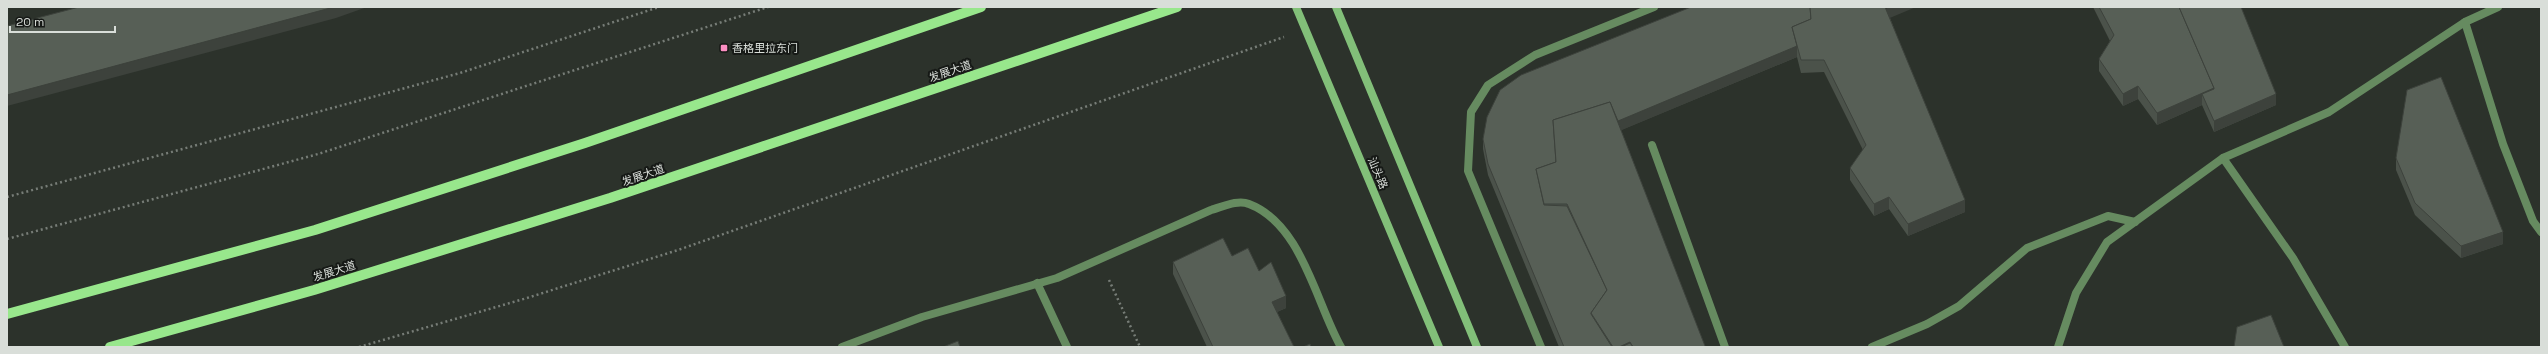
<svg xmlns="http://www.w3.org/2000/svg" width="2548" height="354" viewBox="0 0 2548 354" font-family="'Space Grotesk','Noto Sans SC',sans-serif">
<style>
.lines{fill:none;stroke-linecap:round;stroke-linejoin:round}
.path{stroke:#777d77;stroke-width:2.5;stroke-dasharray:2 3;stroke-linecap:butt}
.lane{stroke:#668b60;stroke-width:8}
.secondary{stroke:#82bf79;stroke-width:8}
.primary{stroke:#98e78c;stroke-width:10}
.wall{fill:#4b524a}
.shaded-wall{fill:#3d423c}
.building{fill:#575f56;stroke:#3d423c}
.poi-dot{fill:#fc8fc2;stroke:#161916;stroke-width:1.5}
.labels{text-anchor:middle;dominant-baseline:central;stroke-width:4;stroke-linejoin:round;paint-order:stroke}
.poi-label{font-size:11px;fill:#d9ded9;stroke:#161916;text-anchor:start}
.street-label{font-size:11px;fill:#d9ded9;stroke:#161916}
</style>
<rect width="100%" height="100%" fill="#2c322b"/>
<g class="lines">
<g class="path">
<path d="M7 197 460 73 659 7"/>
<path d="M7 239 318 154 768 7"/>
<path d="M1109 280 1140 347"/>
<path d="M359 347 527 298 678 250 1284 37"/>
</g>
<g class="lane">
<path d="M2465 22 2503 144 2533 221 2541 232"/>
<path d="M1652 145 1725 347"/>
<path d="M2223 158 2293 258 2345 347"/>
<path d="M1037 283 1067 347"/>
<path d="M842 347 922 317 1057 278 1211 210C1222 207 1238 199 1249 204 1302 224 1316 303 1341 347"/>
<path d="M1541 347 1468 171 1471 112 1488 85 1535 55 1654 7"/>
<path d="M1872 347 1927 324 1959 306 2027 248 2108 216 2135 222"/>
<path d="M2058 347 2076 293 2107 242 2223 158 2329 112 2465 22 2498 7"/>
</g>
<g class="secondary">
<path d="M1296 7 1439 347"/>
<path d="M1336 7 1477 347"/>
</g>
<g class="primary">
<path d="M7 314 315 230 585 143 981 7"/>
<path d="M110 347 314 290 610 198 1177 7"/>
</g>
</g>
<g class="wall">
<path d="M2093 7H2241L2276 105 2214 132 2202 105 2157 125 2138 99 2123 106 2099 71V59L2110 41Z"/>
<path d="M1890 18 1965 212 1908 236 1889 209 1874 216 1850 180V168L1863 150 1824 72 1801 73 1797 57 1621 130 1705 347H1559L1488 175 1483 149V139Z"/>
<path d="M2396 158 2503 244 2461 258 2415 215 2396 170Z"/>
<path d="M1232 256 1286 308 1277 312 1294 347H1207L1173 274V262Z"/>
</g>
<g class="shaded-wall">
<path d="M334 7H367L336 18 7 106V95Z"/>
<path d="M1890 7H1916L1885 20V9Z"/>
<path d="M1797 46V57L1617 132V121Z"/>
<path d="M2138 86V99L2123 106V94Z"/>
<path d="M2214 88V100L2202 94V105L2157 125V113Z"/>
<path d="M2276 94V105L2214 132V121Z"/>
<path d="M1889 197V209L1874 216V204Z"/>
<path d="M1965 200V212L1908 236V224Z"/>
<path d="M2503 232V244L2461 258V246Z"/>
<path d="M1286 296V308L1272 314V302Z"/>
<path d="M1630 342V347H1619Z"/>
</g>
<g class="building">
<path d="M79 7H334L7 95V26Z"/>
<path d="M1691 7H1810L1811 19 1792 27 1797 46 1618 121 1610 102 1553 120 1556 162 1536 169 1544 205 1567 206 1607 290 1591 313V314L1612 347H1564L1488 164 1483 139 1487 117 1500 90 1521 75Z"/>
<path d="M1810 7H1885L1965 200 1908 224 1889 197 1874 204 1850 168 1866 145 1824 60H1801L1792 27 1811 19Z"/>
<path d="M2099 7H2179L2214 88 2157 113 2138 86 2123 94 2099 59 2114 35Z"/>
<path d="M2179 7H2241L2276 94 2214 121 2202 94 2214 89V88Z"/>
<path d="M2441 77 2503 232 2461 246 2415 203 2396 158 2407 90Z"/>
<path d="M1610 102 1705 346 1704 347H1633L1630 342 1619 347H1613L1591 313 1607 290 1567 204H1544L1536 169 1556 162 1553 120Z"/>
<path d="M1223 238 1232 256 1248 248 1259 271 1271 262 1286 296 1272 302 1294 347H1213L1173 262Z"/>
<path d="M2271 315 2284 347H2234L2237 327Z"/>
<path d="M958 341 960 347H943Z"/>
<path d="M1630 343 1633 347H1621Z"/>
<path d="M1310 344 1311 347H1303Z"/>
</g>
<rect class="poi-dot" x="720" y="44" width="8" height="8" rx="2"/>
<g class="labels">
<g class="poi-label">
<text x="732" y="48">香格里拉东门</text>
</g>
<g class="street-label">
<text transform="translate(950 71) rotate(-19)">发展大道</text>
<text transform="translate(1378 173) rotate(67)">汕头路</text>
<text transform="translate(643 175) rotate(-19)">发展大道</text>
<text transform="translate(334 271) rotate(-17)">发展大道</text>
</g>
</g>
<rect width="2548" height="354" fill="none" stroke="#d9ded9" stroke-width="16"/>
<path d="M10 26v6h105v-6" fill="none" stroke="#d9ded9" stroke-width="2"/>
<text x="16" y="26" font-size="12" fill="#d9ded9" stroke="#161916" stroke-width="3" paint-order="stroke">20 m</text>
</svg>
